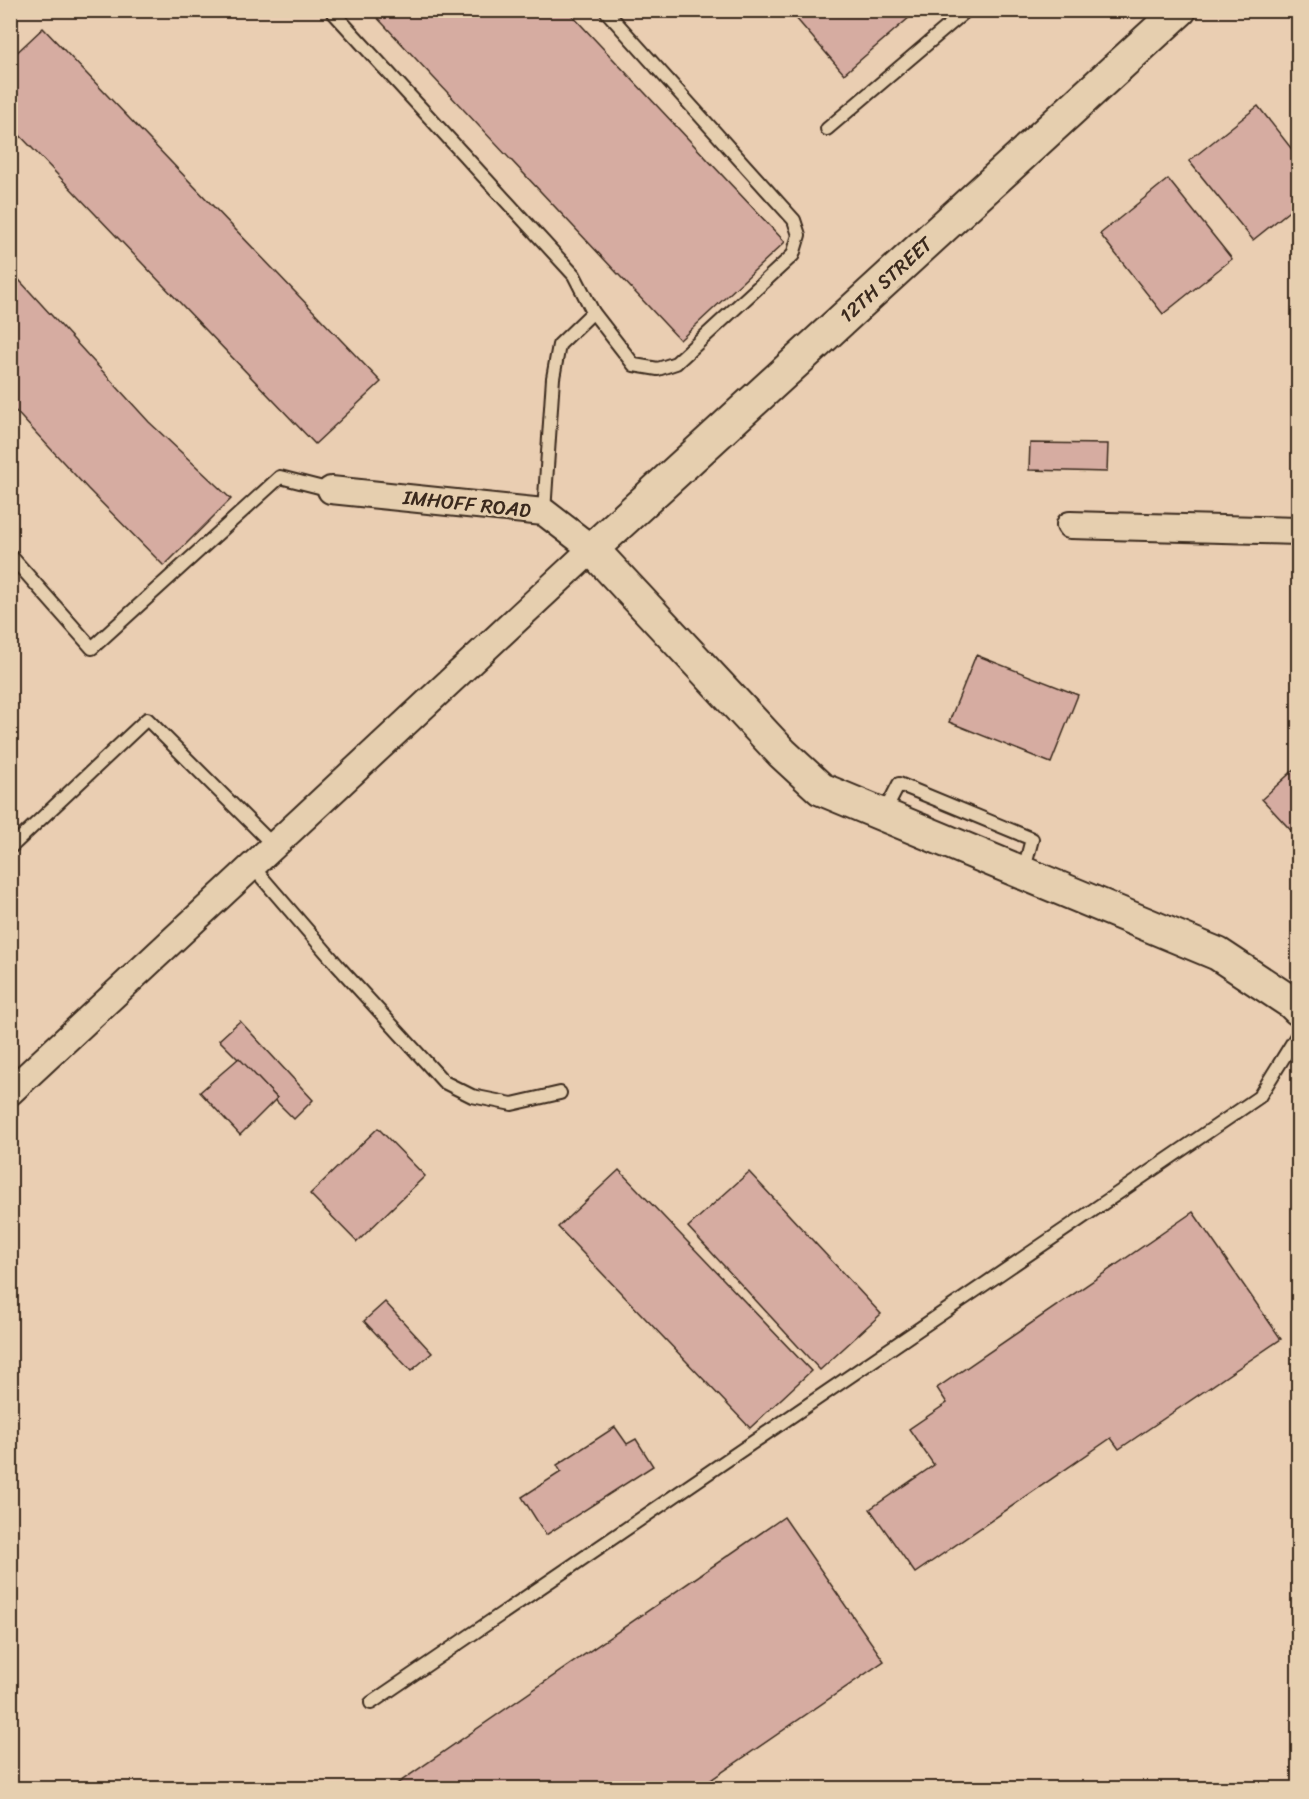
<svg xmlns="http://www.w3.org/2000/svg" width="1309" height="1799" viewBox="0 0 1309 1799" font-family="Sriracha,sans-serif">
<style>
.building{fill:#d6aca1;stroke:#3b2a1e;stroke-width:1.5}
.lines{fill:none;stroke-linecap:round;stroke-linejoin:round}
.service-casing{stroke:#3b2a1e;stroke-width:16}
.minor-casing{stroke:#3b2a1e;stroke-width:30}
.tertiary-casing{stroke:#3b2a1e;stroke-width:36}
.service{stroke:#e6cfaf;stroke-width:12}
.minor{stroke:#e6cfaf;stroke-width:26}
.tertiary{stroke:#e6cfaf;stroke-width:32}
.labels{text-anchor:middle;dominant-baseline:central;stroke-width:5;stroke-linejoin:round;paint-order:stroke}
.street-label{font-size:20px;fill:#3b2a1e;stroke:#e6cfaf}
</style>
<rect width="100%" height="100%" fill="#eaceb2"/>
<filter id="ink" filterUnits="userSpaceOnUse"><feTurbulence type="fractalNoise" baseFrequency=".0167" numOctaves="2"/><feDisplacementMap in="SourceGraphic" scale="12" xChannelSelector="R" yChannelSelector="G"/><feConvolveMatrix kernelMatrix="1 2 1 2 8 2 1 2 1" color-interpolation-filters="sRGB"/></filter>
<g filter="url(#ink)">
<g class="building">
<path d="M370 10H567L785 242 680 340Z"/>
<path d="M789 10H918L844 74Z"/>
<path d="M43 28 381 382 315 444 10 125V59Z"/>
<path d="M1258 106 1298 157V204L1253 240 1189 161Z"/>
<path d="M1168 179 1232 259 1163 314 1100 234Z"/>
<path d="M10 270 149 422 231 499 164 566 88 489 10 405Z"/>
<path d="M1030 443 1108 444 1107 472 1029 470Z"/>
<path d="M976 655 1078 695 1051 763 949 722Z"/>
<path d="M1298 766V838L1262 799Z"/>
<path d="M240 1021 313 1100 294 1119 275 1100 277 1098 219 1040Z"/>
<path d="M239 1058 277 1098 240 1135 200 1092Z"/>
<path d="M378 1128 425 1176 357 1242 310 1194Z"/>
<path d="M619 1170 811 1371 750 1428 558 1227Z"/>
<path d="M749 1172 881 1314 820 1370 688 1227Z"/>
<path d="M1193 1212 1281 1339 1119 1449 1111 1438 915 1573 870 1509 934 1465 909 1429 947 1403 937 1388Z"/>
<path d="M385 1302 432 1353 411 1371 364 1321Z"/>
<path d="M615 1427 627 1444 636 1439 653 1466 546 1535 522 1497 561 1472 557 1465Z"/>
<path d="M784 1517 884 1661 699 1788H391Z"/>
</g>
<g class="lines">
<g class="service-casing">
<g id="service">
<path d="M331 10 574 275 593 312 634 365 658 369 676 363 793 255 799 235 794 220 605 10"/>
<path d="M827 129 967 10"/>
<path d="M544 512 553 378 559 345 593 312"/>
<path d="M10 555 92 648 280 477 331 490"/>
<path d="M883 815 899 784 1032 839 1023 873"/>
<path d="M10 848 147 719 274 846"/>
<path d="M252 866 338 966 444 1082 472 1096 512 1104 560 1093"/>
<path d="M371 1703 1259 1097 1298 1034"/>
</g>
</g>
<g class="minor-casing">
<g id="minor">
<path d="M1070 525 1298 531"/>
<path d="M10 1092 592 549 544 512 331 490"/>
</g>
</g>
<g class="tertiary-casing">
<path id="tertiary" d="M1180 10 592 549 782 753 821 789 1218 954 1292 1003 1298 1009"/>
</g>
<use href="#service" class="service"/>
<use href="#minor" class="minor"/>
<use href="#tertiary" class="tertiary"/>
</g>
</g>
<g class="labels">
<g class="street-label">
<text transform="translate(886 280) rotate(-42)">12TH STREET</text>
<text transform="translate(467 504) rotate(6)">IMHOFF ROAD</text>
</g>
</g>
<rect width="1309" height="1799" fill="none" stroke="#e6cfaf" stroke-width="36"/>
<rect x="18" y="18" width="1273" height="1763" fill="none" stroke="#3b2a1e" stroke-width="2" filter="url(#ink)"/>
</svg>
